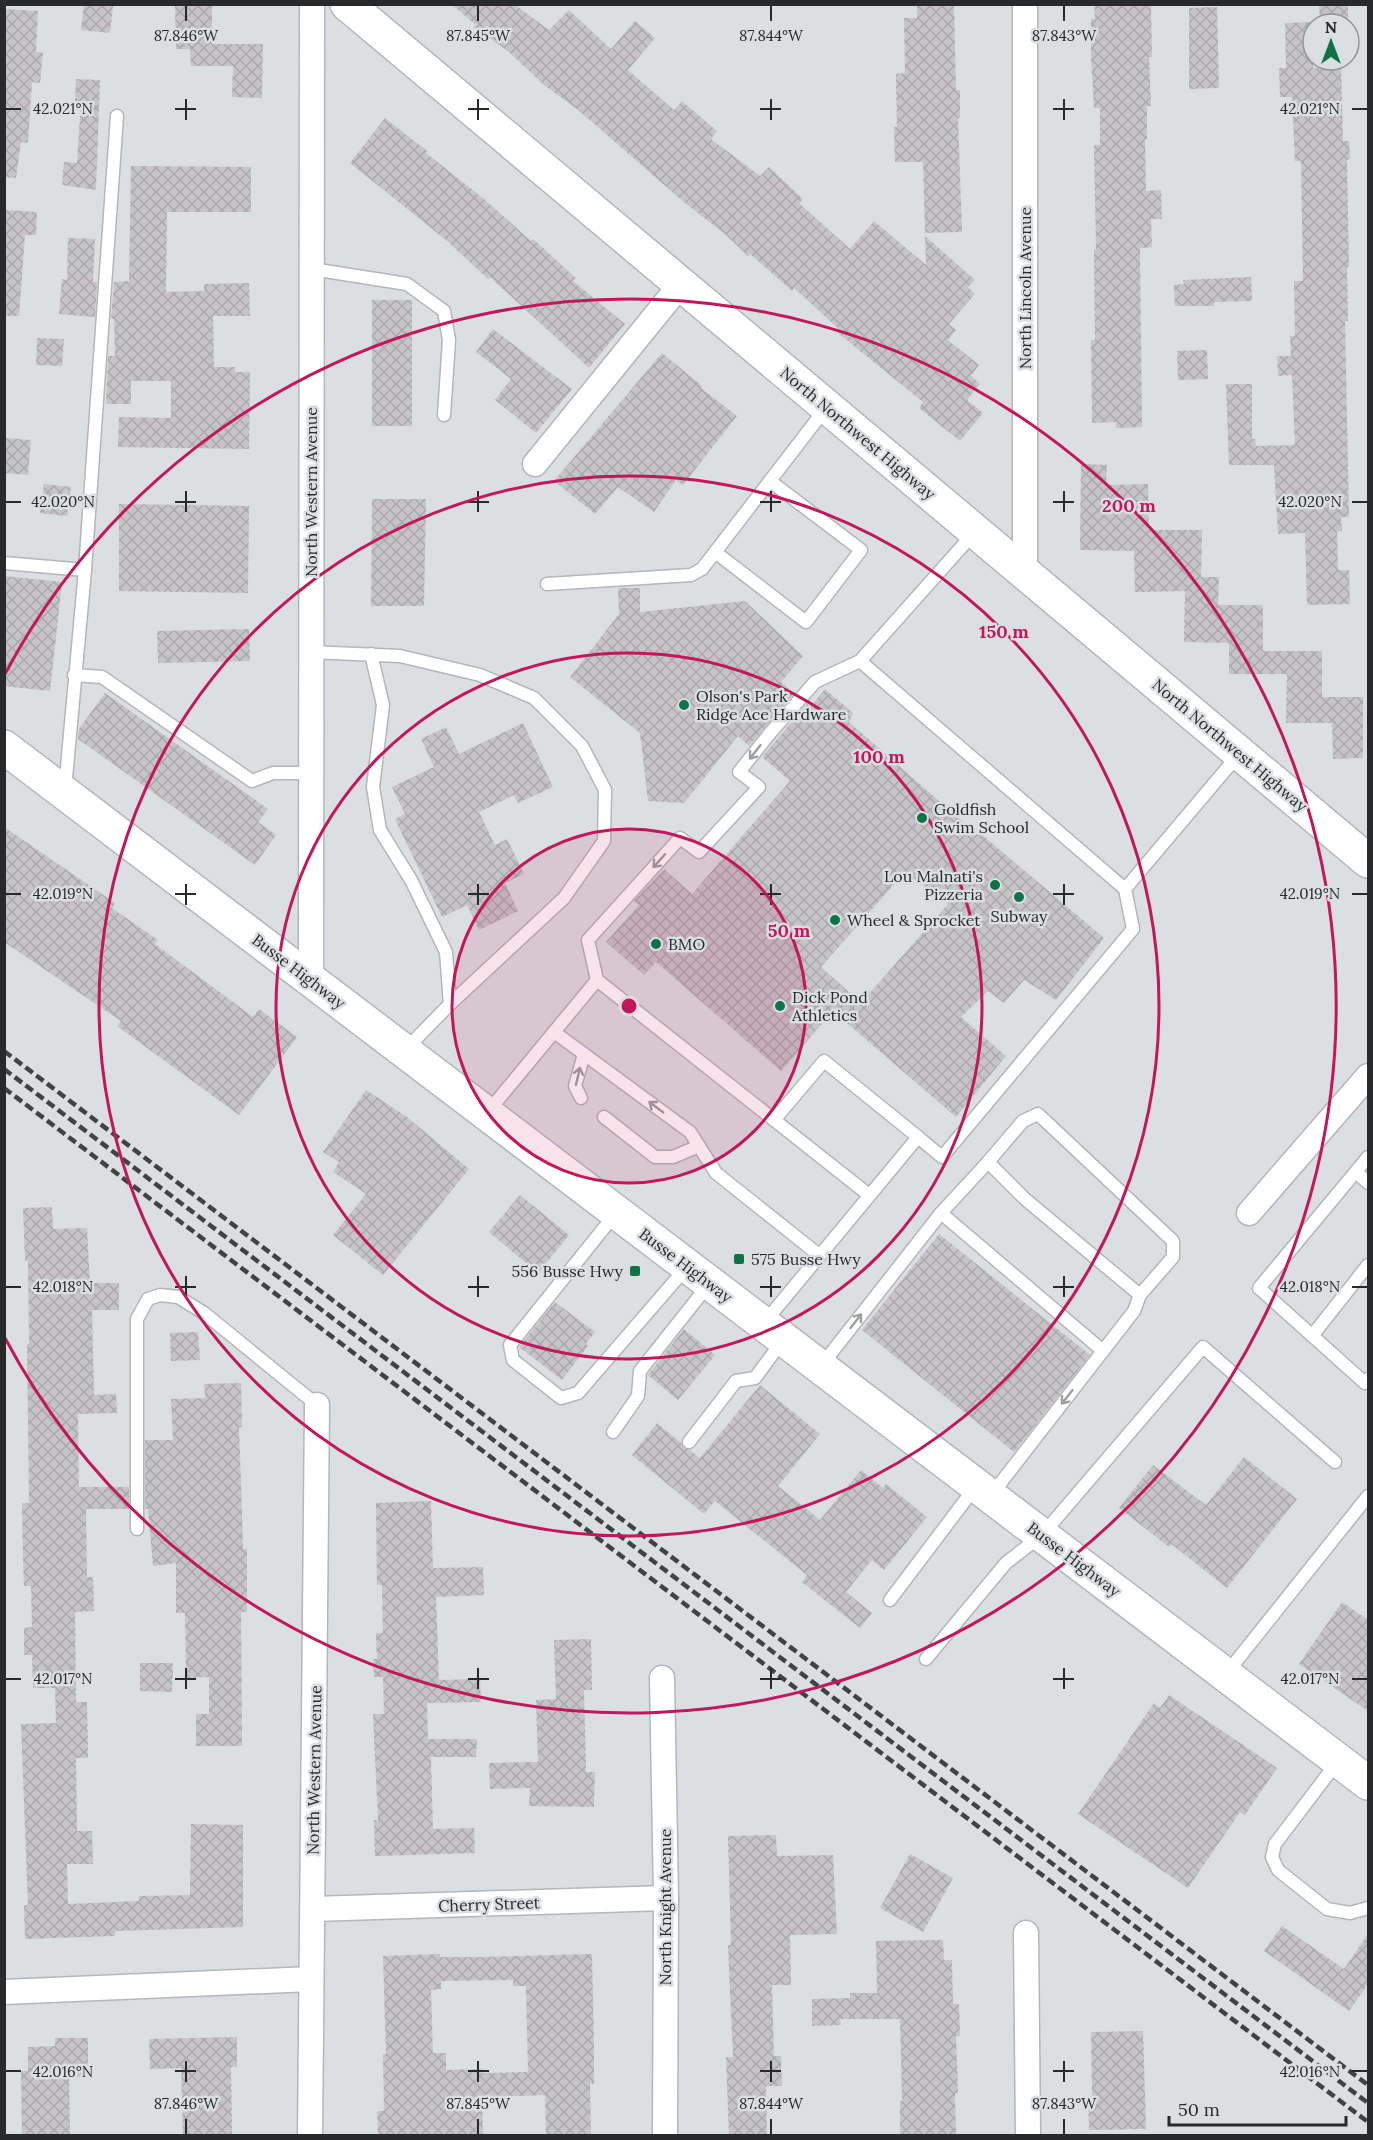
<svg xmlns="http://www.w3.org/2000/svg" width="1373" height="2140" viewBox="0 0 1373 2140" font-family="Lora,serif">
<style>
.building{fill:url(#building-cross-hatch);fill-rule:evenodd}
.lines{fill:none;stroke-linecap:round;stroke-linejoin:round}
.lane-casing{stroke:#b3b7b9;stroke-width:15}
.street-casing{stroke:#b3b7b9;stroke-width:27}
.secondary-casing{stroke:#b3b7b9;stroke-width:36}
.lane{stroke:#fff;stroke-width:12}
.street{stroke:#fff;stroke-width:24}
.secondary{stroke:#fff;stroke-width:33}
.rail{stroke:#414244;stroke-width:4.5;stroke-dasharray:9 4.5;stroke-linecap:butt}
.oneway{stroke:#9e9f9f}
.ticks{fill:none;stroke:#28292a;stroke-width:2}
.ring{fill:none;stroke:#c2185b;stroke-width:3}
.poi-dot{fill:#0f7249;stroke:#dbdfe2;stroke-width:2}
.labels{text-anchor:middle;dominant-baseline:central;stroke-width:5;stroke-linejoin:round;paint-order:stroke}
.street-label{font-size:16px;fill:#28292a;stroke:#dbdfe2}
.poi-label{font-size:16px;fill:#28292a;stroke:#dbdfe2;text-anchor:start}
.ticks-label{font-size:15px;text-anchor:middle;fill:#28292a;stroke:#dbdfe2;stroke-width:5;stroke-linejoin:round;paint-order:stroke}
.centre{fill:#c2185b;stroke:#dbdfe2;stroke-width:3}
.ring-label{font-size:18px;text-anchor:middle;font-weight:bold;fill:#c2185b;stroke:#dbdfe2;stroke-width:5;stroke-linejoin:round;paint-order:stroke}
</style>
<defs>
<pattern id="building-cross-hatch" width="8" height="8" patternUnits="userSpaceOnUse" patternTransform="scale(1.5)"><rect width="8" height="8" fill="#c7c4c7"/><path d="M0 0l8 8M0 8l8-8" fill="none" stroke="#aba8ab"/></pattern>
</defs>
<rect width="100%" height="100%" fill="#dbdfe2"/>
<g class="building">
<path d="M84 4 113 6 110 33 81 30Z"/>
<path d="M451 4H514L549 30 569 10 611 49 635 21 655 38 628 70 674 110 682 101 717 131 711 139 760 176 769 167 803 199 799 203 850 249 874 221 926 265 925 236 975 280 968 287 975 294 949 324 956 330 948 340 979 365 971 376 980 384 967 400 983 413 960 441 919 408 923 402 838 333 840 330 794 288 792 291 750 254 748 256 725 234 685 203 577 109 544 85 508 51 474 27 476 25Z"/>
<path d="M917 4H954L956 90H960V118H958L962 232 925 233 923 162H895L894 127H897L896 74 905 73 904 18H917Z"/>
<path d="M1094 4H1151L1152 57H1149L1151 106H1147V139H1145L1146 191 1161 190 1162 219H1151L1152 247 1140 248 1142 427 1116 428V422L1092 423 1091 340H1095L1094 250H1096L1094 145H1100V108H1094L1091 57V19H1095Z"/>
<path d="M1319 4H1348V24H1320Z"/>
<path d="M212 5V44H263L262 98 232 97 233 66H191L190 49H176L175 6Z"/>
<path d="M1217 7 1219 88 1189 89V8Z"/>
<path d="M4 9 38 11 36 52 43 53 40 83 32 82 28 143 21 142 16 178 4 177Z"/>
<path d="M1313 22V68L1341 67 1343 141H1349L1350 159 1347 160 1349 267H1347L1348 321H1345L1349 517H1341L1342 531H1337L1338 570H1349L1350 604 1307 605 1305 533 1278 534 1274 465H1229L1226 384H1252V439H1255L1256 446 1295 445 1292 375 1278 376 1277 356H1291L1290 336H1295L1294 281H1303L1301 161H1295L1292 97H1280L1279 68H1286L1285 23Z"/>
<path d="M76 79 100 80 96 190 62 185 64 162 77 163 81 101H75Z"/>
<path d="M385 118 427 151 426 153 484 199 531 241 533 239 576 278 573 281 625 324 589 368 490 277 488 279 446 240 350 163Z"/>
<path d="M131 166 251 167V212H167L166 292 204 291V284L249 283 250 316H213L214 367H235V372H250L249 449 118 447 119 417 171 418V381H131V404H106L108 356H115L114 319H111L114 282 129 281Z"/>
<path d="M4 210 37 212 36 235H25L19 316H4Z"/>
<path d="M68 238 95 239 93 282H97L95 317 59 314 62 279 67 280Z"/>
<path d="M1251 277 1252 301 1214 302V306H1175L1174 285 1184 284 1183 280Z"/>
<rect x="372" y="300" width="40" height="126"/>
<path d="M493 329 572 389 536 433 495 400 511 379 476 352Z"/>
<path d="M37 338 64 339 62 366 36 365Z"/>
<path d="M1207 350 1208 379 1178 380 1177 351Z"/>
<path d="M662 353 702 386 701 388 737 416 683 485 676 480 654 512 618 487 595 514 554 481Z"/>
<path d="M4 438 31 440 28 475 4 473Z"/>
<path d="M1081 464 1107 465 1106 485 1148 484 1149 530H1202L1201 577H1219L1218 605H1263V651H1322V697H1363V758L1333 759 1332 723H1286L1287 674H1229V643L1184 642 1185 591 1135 592 1134 551 1080 550Z"/>
<path d="M44 484 71 487 67 516 40 513Z"/>
<path d="M372 499H426L424 606H371Z"/>
<path d="M119 504 249 506 248 593 119 591Z"/>
<path d="M4 576 62 582 50 691 4 686Z"/>
<path d="M618 588H640V612L745 601 803 656 781 682 794 693 749 746 738 736 684 803 648 801 640 733 570 677 619 614Z"/>
<path d="M249 629 250 661 158 663 157 631Z"/>
<path d="M825 689 853 713 849 722 978 835 980 833 1104 938 1056 1000 1024 980 1004 1003 988 991 961 1017 1006 1056 956 1117 833 1011 781 1071 656 962 644 975 606 942 639 905 634 901 664 869 692 894 790 781 762 757 807 704 811 706ZM905 872 948 904 861 1003 821 967Z"/>
<path d="M105 693 268 809 258 822 276 835 255 865 78 739 79 729Z"/>
<path d="M523 723 553 787 518 803 514 795 479 812 495 845 507 839 524 874 505 883 518 911 479 930 467 905 442 917 395 819 405 814 392 787 434 767 421 739 446 727 459 754Z"/>
<path d="M4 827 115 903 112 908 158 940 155 944 253 1017 259 1009 297 1037 239 1115 117 1026 121 1021 4 942Z"/>
<path d="M366 1090 407 1117 469 1169 383 1275 333 1235 366 1194 333 1172 339 1162 323 1152Z"/>
<path d="M520 1195 569 1235 538 1273 489 1232Z"/>
<path d="M52 1207 53 1229 87 1228 90 1283H119V1310H92L94 1395 116 1394 117 1413 78 1414 79 1487H129V1509H86L87 1577H93L94 1611 75 1612 76 1702H87L88 1758H76L77 1831H92L93 1864H67L68 1904 139 1901V1896L190 1895 191 1824 243 1825V1927L115 1931V1936L25 1939 24 1905H28L21 1724 56 1723 55 1688H33L32 1655H24V1628L32 1627 31 1586H24L23 1556 22 1503H29L27 1344H29L28 1261H25L23 1208Z"/>
<path d="M939 1234 1090 1355 1014 1452 862 1330Z"/>
<path d="M555 1302 595 1332 586 1344 588 1346 562 1380 519 1347Z"/>
<path d="M684 1329 715 1355 678 1400 648 1375Z"/>
<path d="M198 1332 200 1360 171 1361 170 1333Z"/>
<path d="M241 1383 242 1427 239 1428 241 1482 243 1549H247V1612H241L242 1746H196V1714H209V1677L186 1678 185 1613H176V1563L153 1566 148 1509H145V1440H173L171 1399 205 1398 204 1384Z"/>
<path d="M760 1385 820 1434 778 1486 820 1520 861 1470 883 1488 886 1484 927 1517 884 1570 872 1560 846 1592 872 1613 860 1628 802 1582 807 1575 715 1501 704 1514 632 1455 657 1423 681 1443 684 1448 690 1450 700 1458Z"/>
<path d="M1244 1457 1297 1499 1227 1588 1171 1544 1169 1547 1119 1508 1153 1465 1206 1505Z"/>
<path d="M431 1501 433 1568 483 1567 484 1595 436 1597 439 1680 480 1679 481 1702 427 1703 428 1739H477L476 1757H431L433 1829 474 1828 475 1853 375 1856 374 1820H378L373 1714H384L383 1677H374L373 1659H377L376 1633H383L382 1585H377L376 1503Z"/>
<path d="M1342 1602 1368 1620V1711L1299 1664Z"/>
<path d="M591 1639 592 1690H584L586 1772H595L594 1807 529 1806 530 1788 490 1789 489 1763 538 1762 536 1700 556 1699 554 1640Z"/>
<path d="M140 1663H173L172 1692 140 1691Z"/>
<path d="M1169 1695 1277 1768 1245 1815 1240 1812 1188 1888 1078 1814 1154 1703 1160 1708Z"/>
<path d="M776 1835 777 1856 833 1855 837 1934 790 1935 791 1985H772L774 2056H781L782 2086H766L767 2136H729L726 2057H733L728 1945H731L728 1836Z"/>
<path d="M910 1854 953 1878 923 1932 880 1908Z"/>
<path d="M1282 1926 1344 1969 1368 1934V1984L1349 2011 1264 1951Z"/>
<path d="M943 1940 944 1960H952L953 2004H959L960 2036H956L958 2093H955L956 2134H900V2101H902L900 2019H840L841 2025 812 2026V1999L850 1998V1993H877L876 1941Z"/>
<path d="M440 1954V1957H482L592 1954 594 2049V2084L590 2083 591 2135 546 2136 545 2095 482 2097 483 2136H378L377 2111H384L383 2054H386L383 1956ZM513 1980V1986H526L528 2072 482 2073V2069L446 2070V2053H433L431 1990 441 1989V1981Z"/>
<path d="M1143 2031 1146 2129 1089 2130 1088 2097H1092L1091 2032Z"/>
<path d="M237 2037V2067H231L232 2136H183L181 2068 150 2069 149 2039Z"/>
<path d="M55 2038H88V2077H69L70 2136H22L21 2071H28V2047L55 2046Z"/>
</g>
<g class="lines">
<g class="lane-casing">
<g id="lane">
<path d="M312 269 407 284 444 311 449 340 444 415"/>
<path d="M974 533 860 661 1125 889"/>
<path d="M715 552 806 622 861 550 770 481"/>
<path d="M4 563 85 570"/>
<path d="M547 584 691 575 702 569 826 408"/>
<path d="M311 652 400 656 480 675 534 698 582 746 605 790 604 841 564 898 450 1004 405 1050"/>
<path d="M371 654 383 705 373 787 380 830 411 880 446 952 450 1004"/>
<path d="M860 661 815 682 771 732 739 772 759 787 699 852 680 838 588 940 597 980 869 1195"/>
<path d="M74 675 102 677 252 781 273 773H310"/>
<path d="M65 789 85 570 117 116"/>
<path d="M554 1032 690 1132 716 1173 819 1255"/>
<path d="M581 1098 575 1086 584 1054"/>
<path d="M487 1113 597 980"/>
<path d="M604 1117 655 1157H673L699 1146"/>
<path d="M774 1120 824 1061 918 1137"/>
<path d="M1368 1157 1259 1288 1365 1383 1368 1379"/>
<path d="M1356 1172 1368 1183"/>
<path d="M616 1213 510 1345 513 1360 561 1398 578 1393 686 1268"/>
<path d="M941 1213 1103 1351"/>
<path d="M764 1323 918 1137 942 1157 1133 929 1125 889 1239 754"/>
<path d="M1312 1336 1368 1265"/>
<path d="M821 1366 941 1213 988 1162"/>
<path d="M613 1432 638 1396 640 1371 709 1284"/>
<path d="M689 1442 736 1381 755 1378 783 1340"/>
<path d="M992 1494 1134 1311 1140 1295 1173 1257V1241L1038 1114 1023 1121 988 1162 1025 1199 1140 1295"/>
<path d="M137 1529V1319L148 1299 160 1295 178 1297 204 1313 317 1405"/>
<path d="M890 1600 976 1486"/>
<path d="M926 1659 1006 1563 1042 1535 1203 1347 1335 1462"/>
<path d="M1226 1674 1368 1496"/>
<path d="M1338 1761 1275 1844 1272 1857 1278 1870 1327 1909 1350 1913 1368 1908"/>
</g>
</g>
<g class="street-casing">
<g id="street">
<path d="M535 464 681 284"/>
<path d="M1025 572V4"/>
<path d="M311 980 312 4"/>
<path d="M1249 1213 1368 1076"/>
<path d="M662 1678 666 1898 665 2136"/>
<path d="M313 1909 666 1898"/>
<path d="M1026 1933 1028 2136"/>
<path d="M4 1992 311 1979"/>
<path d="M310 2136 317 1405"/>
</g>
</g>
<g class="secondary-casing">
<g id="secondary">
<path d="M347 4 1368 861"/>
<path d="M4 747 1368 1783"/>
</g>
</g>
<use href="#lane" class="lane"/>
<use href="#street" class="street"/>
<use href="#secondary" class="secondary"/>
<g class="rail">
<path d="M4 1051 1368 2085"/>
<path d="M4 1069 1368 2103"/>
<path d="M4 1088 1368 2122"/>
</g>
</g>
<defs><path id="oneway-shaft" d="M-6 0H5M1.5-3L5.5 0L1.5 3" fill="none" stroke-width="1.6" stroke-linecap="round" stroke-linejoin="round" transform="scale(1.5)"/></defs>
<g class="oneway">
<use href="#oneway-shaft" transform="translate(755 752) rotate(128)"/>
<use href="#oneway-shaft" transform="translate(659 861) rotate(132)"/>
<use href="#oneway-shaft" transform="translate(578 1076) rotate(-77)"/>
<use href="#oneway-shaft" transform="translate(656 1107) rotate(-143)"/>
<use href="#oneway-shaft" transform="translate(856 1321) rotate(-52)"/>
<use href="#oneway-shaft" transform="translate(1067 1397) rotate(128)"/>
</g>
<path class="ticks" d="M186 6V21M478 6V21M771 6V21M1064 6V21M186 99V120M478 99V120M771 99V120M1064 99V120M6 109H21M175 109H196M468 109H489M760 109H781M1053 109H1074M1352 109H1367M186 491V512M478 491V512M771 491V512M1064 491V512M6 502H21M175 502H196M468 502H489M760 502H781M1053 502H1074M1352 502H1367M186 884V905M478 884V905M771 884V905M1064 884V905M6 894H21M175 894H196M468 894H489M760 894H781M1053 894H1074M1352 894H1367M186 1276V1297M478 1276V1297M771 1276V1297M1064 1276V1297M6 1287H21M175 1287H196M468 1287H489M760 1287H781M1053 1287H1074M1352 1287H1367M186 1668V1689M478 1668V1689M771 1668V1689M1064 1668V1689M6 1679H21M175 1679H196M468 1679H489M760 1679H781M1053 1679H1074M1352 1679H1367M186 2061V2082M478 2061V2082M771 2061V2082M1064 2061V2082M6 2071H21M175 2071H196M468 2071H489M760 2071H781M1053 2071H1074M1352 2071H1367M186 2119V2134M478 2119V2134M771 2119V2134M1064 2119V2134"/>
<circle cx="629" cy="1006" r="177" fill="#c2185b" fill-opacity=".12"/>
<g class="ring">
<circle cx="629" cy="1006" r="177"/>
<circle cx="629" cy="1006" r="353"/>
<circle cx="629" cy="1006" r="530"/>
<path d="M5 674A707 707 0 1 1 5 1338"/>
</g>
<g class="poi-dot">
<circle cx="684" cy="705" r="6"/>
<circle cx="922" cy="818" r="6"/>
<circle cx="995" cy="885" r="6"/>
<circle cx="1019" cy="897" r="6"/>
<circle cx="835" cy="920" r="6"/>
<circle cx="656" cy="944" r="6"/>
<circle cx="780" cy="1006" r="6"/>
<rect x="733" y="1253" width="12" height="12" rx="3"/>
<rect x="629" y="1265" width="12" height="12" rx="3"/>
</g>
<g class="labels">
<g class="street-label">
<text transform="translate(1025 288) rotate(-90)">North Lincoln Avenue</text>
<text transform="translate(858 433) rotate(40)">North Northwest Highway</text>
<text transform="translate(311 492) rotate(-90)">North Western Avenue</text>
<text transform="translate(1230 745) rotate(40)">North Northwest Highway</text>
<text transform="translate(299 971) rotate(37)">Busse Highway</text>
<text transform="translate(686 1265) rotate(37)">Busse Highway</text>
<text transform="translate(1074 1559) rotate(37)">Busse Highway</text>
<text transform="translate(314 1770) rotate(-89)">North Western Avenue</text>
<text transform="translate(489 1904) rotate(-2)">Cherry Street</text>
<text transform="translate(665 1907) rotate(-90)">North Knight Avenue</text>
</g>
<g class="poi-label">
<text x="696" y="696">Olson's Park<tspan x="696" dy="18">Ridge Ace Hardware</tspan></text>
<text x="934" y="809">Goldfish<tspan x="934" dy="18">Swim School</tspan></text>
<text x="983" y="876" text-anchor="end">Lou Malnati's<tspan x="983" dy="18">Pizzeria</tspan></text>
<text x="1019" y="916" text-anchor="middle">Subway</text>
<text x="847" y="920">Wheel &amp; Sprocket</text>
<text x="668" y="944">BMO</text>
<text x="792" y="997">Dick Pond<tspan x="792" dy="18">Athletics</tspan></text>
<text x="751" y="1259">575 Busse Hwy</text>
<text x="623" y="1271" text-anchor="end">556 Busse Hwy</text>
</g>
</g>
<g class="ticks-label">
<text x="186" y="41">87.846°W</text>
<text x="478" y="41">87.845°W</text>
<text x="771" y="41">87.844°W</text>
<text x="1064" y="41">87.843°W</text>
<text x="63" y="114">42.021°N</text>
<text x="1310" y="114">42.021°N</text>
<text x="63" y="507">42.020°N</text>
<text x="1310" y="507">42.020°N</text>
<text x="63" y="899">42.019°N</text>
<text x="1310" y="899">42.019°N</text>
<text x="63" y="1292">42.018°N</text>
<text x="1310" y="1292">42.018°N</text>
<text x="63" y="1684">42.017°N</text>
<text x="1310" y="1684">42.017°N</text>
<text x="63" y="2077">42.016°N</text>
<text x="1310" y="2077">42.016°N</text>
<text x="186" y="2109">87.846°W</text>
<text x="478" y="2109">87.845°W</text>
<text x="771" y="2109">87.844°W</text>
<text x="1064" y="2109">87.843°W</text>
</g>
<circle cx="629" cy="1006" r="9" class="centre"/>
<g class="ring-label">
<text x="1129" y="512">200 m</text>
<text x="1004" y="638">150 m</text>
<text x="879" y="763">100 m</text>
<text x="789" y="937">50 m</text>
</g>
<rect width="1373" height="2140" fill="none" stroke="#28292a" stroke-width="12"/>
<g transform="translate(1331 42)"><circle r="28" fill="#dbdfe2" stroke="#939698" stroke-width="1.5"/>
<path d="M0-4.5L10 22L0 15L-10 22Z" fill="#0f7249"/>
<text y="-9" font-size="16" font-weight="bold" text-anchor="middle" fill="#28292a">N</text>
</g>
<path d="M1169 2116v9h177v-9" fill="none" stroke="#28292a" stroke-width="3"/>
<text x="1178" y="2116" font-size="18" fill="#28292a" stroke="#dbdfe2" stroke-width="4.5" paint-order="stroke">50 m</text>
</svg>
